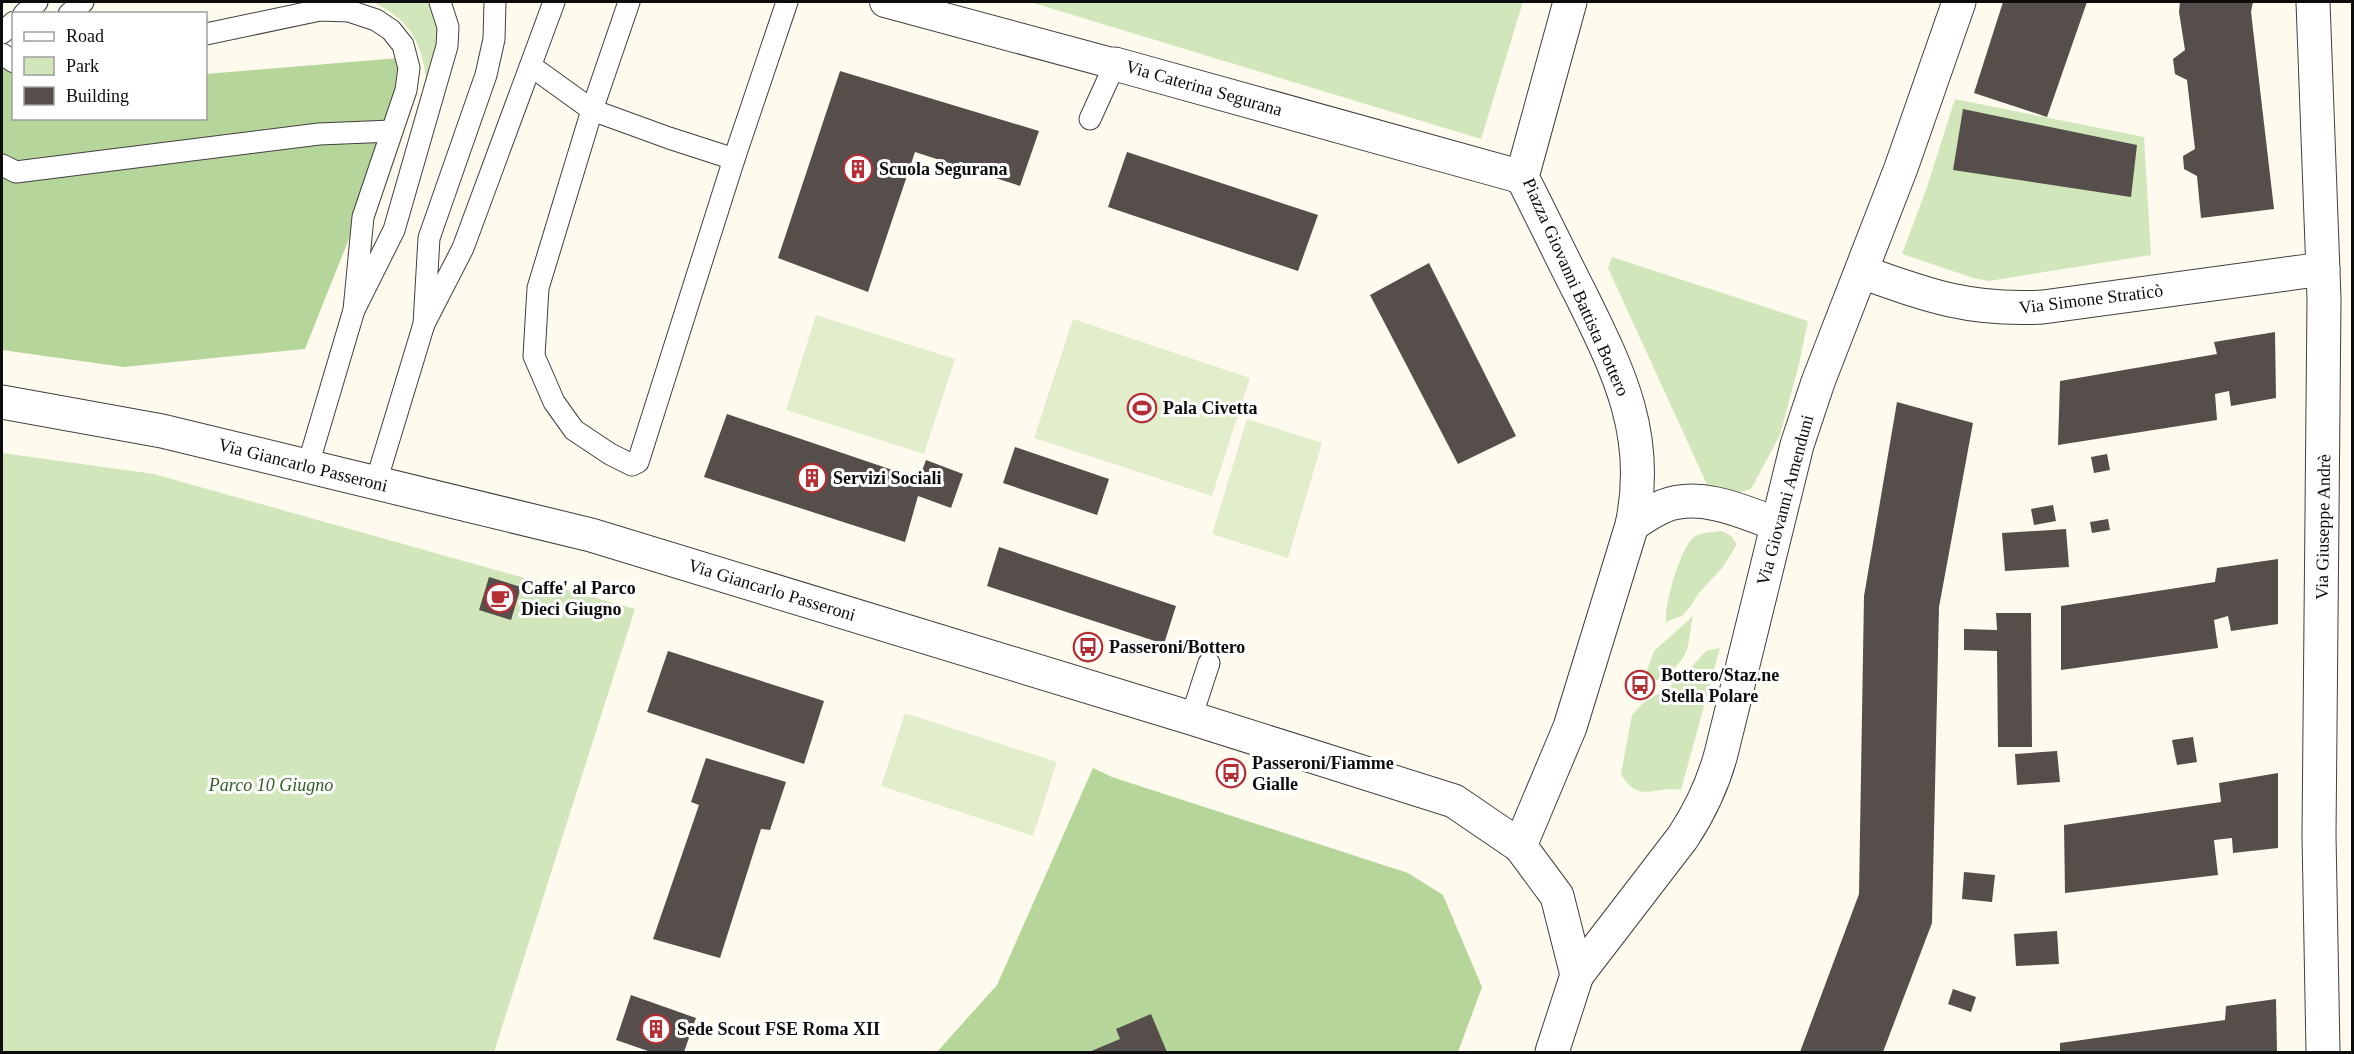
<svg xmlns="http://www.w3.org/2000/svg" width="2354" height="1054" viewBox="0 0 2354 1054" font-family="'Times New Roman',serif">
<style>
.green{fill:#d1e6ba}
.forest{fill:#b5d59a}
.pitch{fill:#e2eecb}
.building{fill:#554e4a}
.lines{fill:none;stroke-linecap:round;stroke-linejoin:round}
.service-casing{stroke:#404040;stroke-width:23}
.pedestrian-casing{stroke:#404040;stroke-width:32}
.minor-casing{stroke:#404040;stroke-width:35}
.tertiary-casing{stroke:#404040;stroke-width:35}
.service{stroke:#fff;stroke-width:21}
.pedestrian{stroke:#fff;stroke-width:30}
.minor{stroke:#fff;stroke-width:33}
.tertiary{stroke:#fff;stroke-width:33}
.labels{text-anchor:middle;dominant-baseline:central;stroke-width:6;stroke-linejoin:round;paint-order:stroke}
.street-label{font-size:18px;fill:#0d0d0d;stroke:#fff}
.poi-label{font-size:18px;font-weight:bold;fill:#0d0d0d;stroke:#fff;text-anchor:start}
.park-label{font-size:18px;font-style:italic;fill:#2f6022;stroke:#fff}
</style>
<rect width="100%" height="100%" fill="#fefbee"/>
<g class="green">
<path d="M373 2H427C449 24 434 57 427 83 421 41 412 22 373 2Z"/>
<path d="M1030 2H1523L1481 139Z"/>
<path d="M1955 99 2144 137 2151 255 1989 281 1973 278 1902 254 1927 187Z"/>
<path d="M1612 257 1808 321 1799 364 1780 435 1751 489 1726 496 1710 491 1608 268Z"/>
<path d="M2 453 154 474 635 609 494 1052H2Z"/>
<path d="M1722 531 1731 536 1737 544 1723 567 1698 594 1691 606 1683 615 1666 622C1664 605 1680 548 1694 537 1701 532 1714 532 1722 531Z"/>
<path d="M1693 616C1690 628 1690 644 1685 654 1678 668 1659 685 1643 682L1654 651Z"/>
<path d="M1720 648 1681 790C1653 785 1639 805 1621 774L1632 715 1643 703 1666 689 1688 671 1706 651Z"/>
</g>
<g class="forest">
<path d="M2 51 13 58 14 118H206V74L411 57 392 131 305 349 124 367 2 350Z"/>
<path d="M1093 768 1112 777 1408 873 1443 895 1482 987 1458 1052H937L997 985Z"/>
</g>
<g class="pitch">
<path d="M816 315 955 359 924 454 786 410Z"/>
<path d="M1073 319 1250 378 1212 496 1034 438Z"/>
<path d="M1247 419 1322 443 1288 558 1212 534Z"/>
<path d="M905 713 1057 762 1033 836 881 786Z"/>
</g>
<g class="building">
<path d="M2003 2H2087L2047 117 1974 93Z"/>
<path d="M2180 2H2253L2251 12 2274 209 2201 218 2197 176 2184 169 2183 156 2195 149 2187 80 2175 74 2173 59 2185 50 2179 12Z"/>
<path d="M840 71 1039 131 1020 186 915 152 868 292 778 258Z"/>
<path d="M1963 109 2137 145 2131 197 1953 170Z"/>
<path d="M1127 152 1318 215 1298 271 1108 207Z"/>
<path d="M1429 263 1516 436 1458 464 1370 295Z"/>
<path d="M2275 332 2276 398 2231 406 2229 391 2215 394 2217 420 2058 445 2060 381 2217 354 2214 342Z"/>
<path d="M1897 402 1973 423 1939 607 1932 923 1883 1052H1800L1859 894 1864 596Z"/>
<path d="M727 414 919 479 926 460 963 474 951 508 918 496 905 542 704 477Z"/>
<path d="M1015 447 1109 479 1097 515 1003 483Z"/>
<path d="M2107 454 2110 470 2094 473 2091 457Z"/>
<path d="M2053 505 2056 521 2034 525 2031 509Z"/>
<path d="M2108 519 2110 530 2092 533 2090 522Z"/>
<path d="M2066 529 2069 567 2005 571 2002 533Z"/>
<path d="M999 547 1176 606 1164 644 987 586Z"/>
<path d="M2278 559V624L2231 631 2228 616 2214 620 2218 648 2061 670V606L2215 582 2217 568Z"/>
<path d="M489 577 521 587 511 620 479 610Z"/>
<path d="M1996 613H2031L2032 747H1998L1997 651 1964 650V629L1997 630Z"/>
<path d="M668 651 824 701 804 764 647 712Z"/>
<path d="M2193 737 2197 762 2177 765 2172 740Z"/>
<path d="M2057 751 2060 782 2017 785 2015 754Z"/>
<path d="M706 758 786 782 770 830 761 829 720 958 653 939 699 805 691 802Z"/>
<path d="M2278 773V848L2233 853 2232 838 2214 840 2218 875 2065 893 2064 825 2221 802 2219 783Z"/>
<path d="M1964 872 1995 875 1992 902 1962 899Z"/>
<path d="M2057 931 2059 964 2016 966 2014 934Z"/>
<path d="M1953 989 1976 997 1971 1012 1948 1004Z"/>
<path d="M631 995 696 1018 684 1052H651L616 1040Z"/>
<path d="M2276 999 2277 1052H2060V1043L2225 1020 2226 1006Z"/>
<path d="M1151 1014 1167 1052H1089L1120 1039 1116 1029Z"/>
</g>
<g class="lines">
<g class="service-casing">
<g id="service">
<path d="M495 2 494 39 486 75 429 238 424 324 463 248 554 2"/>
<path d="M629 2 592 110 538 288 534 356 554 402 574 430 610 454 632 465 638 462 734 159 787 2"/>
<path d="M24 14 37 2"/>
<path d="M69 14 83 2"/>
<path d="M2 33 14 22"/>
<path d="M206 34 320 10 349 11 376 20 391 30 403 45 409 68 406 90 363 217 354 310 394 230 447 46 448 27 440 2"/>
<path d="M2 54 14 62"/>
<path d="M531 66 592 110 669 138 734 159"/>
<path d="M1090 119 1115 64"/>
<path d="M2 165 16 172 319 134 392 131"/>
<path d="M308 465 354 310"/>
<path d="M376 482 424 324"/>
<path d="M1191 718 1209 663"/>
</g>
</g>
<g class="pedestrian-casing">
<path id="pedestrian" d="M885 2 1115 64"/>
</g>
<g class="minor-casing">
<g id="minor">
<path d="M2313 2 2324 299 2319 835 2323 1052"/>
<path d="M1115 64 1522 177"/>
<path d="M1862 272C1929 296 1970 311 2043 307L2323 269"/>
<path d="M1632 525C1642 518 1652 511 1664 506 1700 492 1742 511 1776 524"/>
<path d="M1520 846 1570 727 1632 525C1651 436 1619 372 1581 295 1561 256 1542 216 1522 177L1570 2"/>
<path d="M1577 975 1683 837C1700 811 1713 784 1721 754L1797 445 1818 382 1901 168 1959 2"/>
</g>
</g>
<g class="tertiary-casing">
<path id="tertiary" d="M2 402 162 431 591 535 1191 718 1454 801 1520 846 1557 896 1577 975 1552 1052"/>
</g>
<use href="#service" class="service"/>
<use href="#pedestrian" class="pedestrian"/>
<use href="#minor" class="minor"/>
<use href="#tertiary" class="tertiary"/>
</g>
<defs>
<g id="building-ring" transform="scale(1.5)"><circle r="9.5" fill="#fff" stroke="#b32f35" stroke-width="1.5"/><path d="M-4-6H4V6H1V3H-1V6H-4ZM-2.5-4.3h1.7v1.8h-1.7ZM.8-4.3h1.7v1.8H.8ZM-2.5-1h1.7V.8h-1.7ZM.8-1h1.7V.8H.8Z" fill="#b32f35"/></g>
<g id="stadium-ring" transform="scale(1.5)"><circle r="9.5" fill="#fff" stroke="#b32f35" stroke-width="1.5"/><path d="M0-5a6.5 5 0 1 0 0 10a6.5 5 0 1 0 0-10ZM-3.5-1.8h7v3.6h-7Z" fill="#b32f35"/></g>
<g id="cafe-ring" transform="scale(1.5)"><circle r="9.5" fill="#fff" stroke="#b32f35" stroke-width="1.5"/><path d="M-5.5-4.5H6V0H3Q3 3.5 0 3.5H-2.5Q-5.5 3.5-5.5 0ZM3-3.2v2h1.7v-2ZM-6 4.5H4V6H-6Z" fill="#b32f35"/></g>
<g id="bus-ring" transform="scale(1.5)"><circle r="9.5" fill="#fff" stroke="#b32f35" stroke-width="1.5"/><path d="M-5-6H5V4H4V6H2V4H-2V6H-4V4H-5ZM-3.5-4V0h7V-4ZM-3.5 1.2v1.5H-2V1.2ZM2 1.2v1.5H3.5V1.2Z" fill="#b32f35"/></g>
</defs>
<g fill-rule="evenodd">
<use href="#building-ring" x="858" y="169"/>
<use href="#stadium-ring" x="1142" y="408"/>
<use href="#building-ring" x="812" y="478"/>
<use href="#cafe-ring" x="500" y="598"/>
<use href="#bus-ring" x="1088" y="647"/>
<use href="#bus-ring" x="1640" y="685"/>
<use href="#bus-ring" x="1231" y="773"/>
<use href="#building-ring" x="656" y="1029"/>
</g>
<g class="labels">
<g class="street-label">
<text transform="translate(1204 88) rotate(16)">Via Caterina Segurana</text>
<text transform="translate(1576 287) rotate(66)">Piazza Giovanni Battista Bottero</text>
<text transform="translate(2091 299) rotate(-7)">Via Simone Straticò</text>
<text transform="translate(303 465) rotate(14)">Via Giancarlo Passeroni</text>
<text transform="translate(1785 500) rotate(-75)">Via Giovanni Amenduni</text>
<text transform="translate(2323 527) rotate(-89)">Via Giuseppe Andrè</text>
<text transform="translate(772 590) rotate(17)">Via Giancarlo Passeroni</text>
</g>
<g class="poi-label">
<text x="879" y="169">Scuola Segurana</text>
<text x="1163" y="408">Pala Civetta</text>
<text x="833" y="478">Servizi Sociali</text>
<text x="521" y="588">Caffe' al Parco<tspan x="521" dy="21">Dieci Giugno</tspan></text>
<text x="1109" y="647">Passeroni/Bottero</text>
<text x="1661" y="675">Bottero/Staz.ne<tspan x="1661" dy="21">Stella Polare</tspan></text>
<text x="1252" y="763">Passeroni/Fiamme<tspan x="1252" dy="21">Gialle</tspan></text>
<text x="677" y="1029">Sede Scout FSE Roma XII</text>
</g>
<g class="park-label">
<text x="271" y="785">Parco 10 Giugno</text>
</g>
</g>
<rect width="2354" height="1054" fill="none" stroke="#0d0d0d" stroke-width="6"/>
<rect x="12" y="12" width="195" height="108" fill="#ffffff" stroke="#9e9e9e" stroke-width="1.5"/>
<rect x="24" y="32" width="30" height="9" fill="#ffffff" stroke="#9e9e9e" stroke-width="1.5"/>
<text x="66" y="42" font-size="18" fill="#0d0d0d">Road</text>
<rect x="24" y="57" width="30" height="18" fill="#d1e6ba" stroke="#9e9e9e" stroke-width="1.5"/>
<text x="66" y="72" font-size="18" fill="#0d0d0d">Park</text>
<rect x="24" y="87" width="30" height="18" fill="#554e4a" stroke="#9e9e9e" stroke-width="1.5"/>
<text x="66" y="102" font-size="18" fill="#0d0d0d">Building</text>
</svg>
